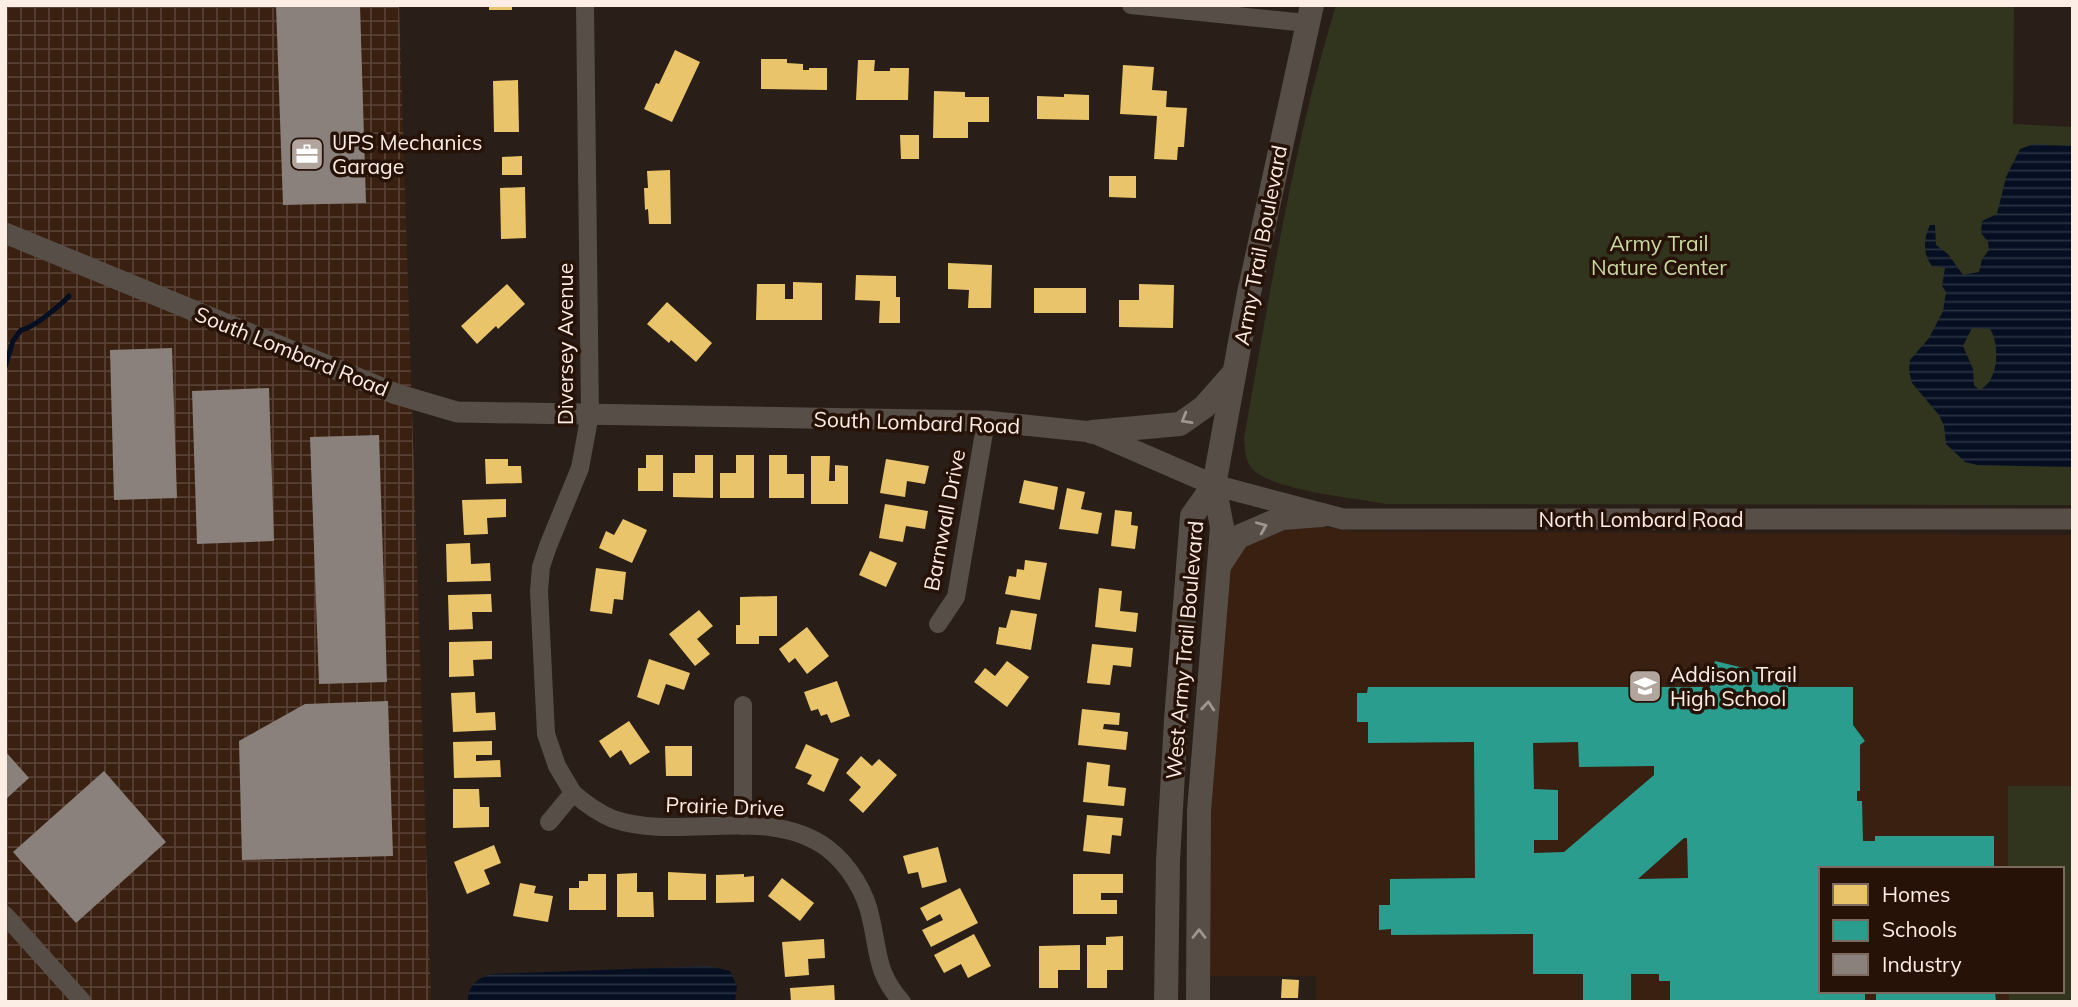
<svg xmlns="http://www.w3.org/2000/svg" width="2078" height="1007" viewBox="0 0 2078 1007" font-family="Mulish,sans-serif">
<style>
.built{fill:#392011;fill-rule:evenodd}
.industrial{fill:url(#industrial-grid)}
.green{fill:#31351d}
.water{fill:url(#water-rules);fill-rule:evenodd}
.homes{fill:#e9c46a}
.schools{fill:#2a9d8f;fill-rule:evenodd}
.industry{fill:#8a817c}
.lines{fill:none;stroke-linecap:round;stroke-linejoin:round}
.stream{stroke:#050f21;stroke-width:5}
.minor{stroke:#574e48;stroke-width:18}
.tertiary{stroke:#574e48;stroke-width:21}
.secondary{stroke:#574e48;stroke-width:24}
.oneway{stroke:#a1968f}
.labels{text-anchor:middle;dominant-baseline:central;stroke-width:7;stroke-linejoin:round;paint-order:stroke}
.poi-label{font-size:21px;fill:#fcede5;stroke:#261207;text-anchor:start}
.park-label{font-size:21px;fill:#cbdaa0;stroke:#261207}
.street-label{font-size:21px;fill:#fcede5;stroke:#261207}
</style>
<defs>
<pattern id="industrial-grid" width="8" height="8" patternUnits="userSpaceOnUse" patternTransform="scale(1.75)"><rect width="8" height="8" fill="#392011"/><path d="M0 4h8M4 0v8" fill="none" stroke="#574134"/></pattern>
<pattern id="water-rules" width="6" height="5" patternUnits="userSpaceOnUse" patternTransform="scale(1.75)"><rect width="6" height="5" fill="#050f21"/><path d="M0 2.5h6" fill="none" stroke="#2a3241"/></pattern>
</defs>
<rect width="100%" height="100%" fill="#291e18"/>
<path class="built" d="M1313 525 1351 531 2073 535V1002H1316V976H1207V804L1227 568 1240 546 1276 530ZM1821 869H2062V991H1821Z"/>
<path class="industrial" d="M5 5H399L431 1002H5Z"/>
<g class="green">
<path d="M1336 5H2014L2013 124 2073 127V505L1386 504C1354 498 1281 491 1257 473 1245 465 1245 451 1244 438 1270 293 1293 146 1336 5Z"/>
<path d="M2008 786H2073V1002H2009V991H2062V869H2008Z"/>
</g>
<g class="water">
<path d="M2034 144 2073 146V467L1977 465 1965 462 1946 444 1944 426 1939 415 1912 383 1909 371 1910 360 1929 338 1943 311 1946 292 1942 286 1945 268 1932 266C1923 255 1923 238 1930 225H1935L1936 245 1948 254 1963 275 1979 272 1982 259 1989 250 1988 242 1981 233 1982 221 1997 214 2006 177 2020 149ZM1972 328 1990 329C2000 344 1999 382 1979 390L1974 385 1973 369 1963 346Z"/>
<path d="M709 966 730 971 737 986 735 1002H468C467 986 478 977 493 974Z"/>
</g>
<g class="homes">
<rect x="489" y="5" width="23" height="5"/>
<path d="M675 50 700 62 672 122 644 109 656 83 659 84Z"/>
<path d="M761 59H787V63L803 64V70H809V68H827V90L761 89Z"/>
<path d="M858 60H875L874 71H890V68H909L908 100H856Z"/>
<path d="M1123 65 1154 67 1152 90 1167 91 1166 107 1187 108 1184 147H1178L1177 160 1154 159 1157 116 1120 114Z"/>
<path d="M518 80 519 132H494L493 81Z"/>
<path d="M934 91 965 92V97H989V122H968V138H933Z"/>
<path d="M1064 94 1089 95V120L1037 119V96L1064 97Z"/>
<path d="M900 135H919V159H901Z"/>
<path d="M522 156V175H502V157Z"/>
<path d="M670 170 671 224H649L648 209 645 210 644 188H648L647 171Z"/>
<path d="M1109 176H1136V198L1109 197Z"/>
<path d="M525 187 526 238 501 239 500 188Z"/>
<path d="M948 263 992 265 991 308H968L969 290 948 289Z"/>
<path d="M856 275 896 276V297H900V323H879L880 301 855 300Z"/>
<path d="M793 282 822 283V320H756L757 284H785V299H793Z"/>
<path d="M507 284 525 304 498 329 496 326 477 344 461 326Z"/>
<path d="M1139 284 1174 285 1173 328 1119 327V300H1139Z"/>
<rect x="1034" y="288" width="52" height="25"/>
<path d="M667 302 712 343 696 362 671 340 669 343 647 324Z"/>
<path d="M646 455H663V491H638V468H646Z"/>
<path d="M695 455H713V498L673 497V473H695Z"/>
<path d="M736 455H754V498H720V473H736Z"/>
<path d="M769 455H787V474H804V498H769Z"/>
<path d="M811 456H830L829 481H835V465L848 466V504H811Z"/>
<path d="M485 459H508V466H521L522 483 486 484Z"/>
<path d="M886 459 929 466 925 484 907 481 905 497 880 493Z"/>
<path d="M1024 480 1058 487 1054 510 1019 503Z"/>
<path d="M1067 488 1085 492 1081 509 1102 513 1098 534 1059 529Z"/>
<path d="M506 499V517L487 518 488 534 464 535 462 500Z"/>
<path d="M885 504 928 511 925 529 906 526 903 542 879 538Z"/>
<path d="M1115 510 1132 512 1131 525 1138 526 1135 549 1111 546Z"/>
<path d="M623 519 647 530 632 563 599 548 606 531 614 535Z"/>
<path d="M470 543 471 564 490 563 491 581 447 582 446 544Z"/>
<path d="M870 551 897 563 886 587 859 575Z"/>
<path d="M1025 560 1047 563 1040 600 1005 594 1009 576 1016 577 1017 569 1024 570Z"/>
<path d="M596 568 626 572 623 600 614 599 612 614 590 611Z"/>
<path d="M1099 588 1122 591 1120 611 1138 613 1136 632 1095 627Z"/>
<path d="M491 594 492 612H472L473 629 449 630 448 595Z"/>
<path d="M777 596V636H759V644H736V625H740V597Z"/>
<path d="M699 610 713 626 697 639 710 654 695 666 669 634Z"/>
<path d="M1011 610 1037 614 1031 650 996 644 999 627 1006 628Z"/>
<path d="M807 627 829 656 807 674 795 658 789 663 779 649Z"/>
<path d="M492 641V659L473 660 474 676 449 677V642Z"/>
<path d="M1092 644 1133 648 1131 667 1113 665 1110 685 1087 683Z"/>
<path d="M649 659 690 673 684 690 666 684 659 705 637 697Z"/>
<path d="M1007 661 1029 677 1007 707 974 682 985 668 995 676Z"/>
<path d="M837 681 850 716 831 723 827 714 821 716 818 709 811 711 804 692Z"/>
<path d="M475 692 476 713 495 712 496 730 453 732 451 693Z"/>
<path d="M1082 709 1120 713 1119 725 1104 724 1103 729 1128 732 1126 750 1078 745Z"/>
<path d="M629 721 650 752 630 765 621 750 610 758 599 741Z"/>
<path d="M492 741V755H476V761L500 760 501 777 454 778 453 742Z"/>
<path d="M806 744 839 759 824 792 807 784 812 775 795 768Z"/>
<path d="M665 746H692V776H666Z"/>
<path d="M861 756 872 766 879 759 897 775 863 813 849 800 861 787 846 773Z"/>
<path d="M1087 762 1110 765 1108 786 1126 788 1124 806 1083 802Z"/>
<path d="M453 789H479L480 807H489V827L453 828Z"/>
<path d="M1087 815 1123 818 1121 836 1112 835 1110 854 1083 851Z"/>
<path d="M494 845 501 863 484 870 490 884 467 894 454 862Z"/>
<path d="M938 847 947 882 922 888 918 872 908 874 903 856Z"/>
<path d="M668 872 706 874V900H668Z"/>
<path d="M637 873V892H653L654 917H617V874Z"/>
<path d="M588 874H606V910H569V888H579V881H588Z"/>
<path d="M744 874V877L754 876V902L716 903V875Z"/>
<path d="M1073 874H1123V893H1101V900H1117V914H1073Z"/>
<path d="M782 878 814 903 800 921 768 896Z"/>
<path d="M520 883 536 886 534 893 553 896 548 922 513 916Z"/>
<path d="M960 888 978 923 931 947 922 930 943 920 940 914 927 921 920 908Z"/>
<path d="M974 934 991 966 968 978 961 964 944 973 934 955Z"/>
<path d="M1123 936V970H1107V988H1087V945H1106V937Z"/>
<path d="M824 939 825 958 808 959 809 975 785 977 782 942Z"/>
<path d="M1080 945V970H1058V988H1039V946Z"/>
<path d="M1282 979 1299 980 1298 998H1281Z"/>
<path d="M834 985 835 1002H791L790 988Z"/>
</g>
<g class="schools">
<path d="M1715 661 1777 676 1776 681H1788V687H1853V725L1865 741 1860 745V791H1857V801H1862L1863 841H1875V836H1994V869H1821V991H1865V1002H1670V981H1659V974H1631V1002H1583V974H1533V934L1391 935V929L1379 930V905H1390V879L1475 878 1474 742 1368 743V722H1357V693H1367L1368 687H1710ZM1578 742 1579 767 1654 766V775L1564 852 1534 853V840H1558V790L1534 789 1533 743ZM1684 838H1687L1688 878 1638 879Z"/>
<path d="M1876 991H1995L1996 1002H1876Z"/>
</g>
<g class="industry">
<path d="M276 5H360L366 203 283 205Z"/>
<path d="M172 348 177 498 114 500 110 350Z"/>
<path d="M269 388 274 541 197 544 192 391Z"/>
<path d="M379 435 387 682 319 684 310 437Z"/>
<path d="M388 701 393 856 242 860 239 741 305 704Z"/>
<path d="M5 751 29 778 5 800Z"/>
<path d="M104 771 166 842 76 923 13 852Z"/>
</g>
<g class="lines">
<path class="stream" d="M5 367 13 341 21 330C32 329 61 305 69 296"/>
<g class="minor">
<path d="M1131 5 1306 23"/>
<path d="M938 624 956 597 986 421"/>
<path d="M573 793 557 766 546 734 539 591 541 567 548 546 580 468 590 414 585 5"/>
<path d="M549 822 573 793C586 804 598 813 613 819 680 842 767 804 827 848 848 864 866 892 871 919 879 953 876 973 902 1002"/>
<path d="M743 826V705"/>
<path d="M5 915 83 1002"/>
</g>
<path class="tertiary" d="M5 233 396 394 457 412 986 421 1092 432 1214 485 1343 519H2073"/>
<g class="secondary">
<path d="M1092 432 1180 424 1204 407 1234 373"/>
<path d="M1221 563 1238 537 1282 518 1322 515"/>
<path d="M1166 1002 1168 861 1176 720 1192 516 1214 485"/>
<path d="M1198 1002 1199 811 1222 527 1214 485 1249 293 1312 5"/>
</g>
</g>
<defs><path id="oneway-chevron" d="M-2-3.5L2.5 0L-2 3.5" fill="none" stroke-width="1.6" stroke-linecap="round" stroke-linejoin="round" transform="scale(1.75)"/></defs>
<g class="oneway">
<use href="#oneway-chevron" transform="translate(1186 419) rotate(150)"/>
<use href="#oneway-chevron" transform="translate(1262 527) rotate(-23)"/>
<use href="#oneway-chevron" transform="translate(1208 706) rotate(-85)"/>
<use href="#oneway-chevron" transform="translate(1199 934) rotate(-90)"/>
</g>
<defs>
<g id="office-square" transform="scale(1.75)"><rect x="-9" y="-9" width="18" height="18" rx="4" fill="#b2a59d" stroke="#261207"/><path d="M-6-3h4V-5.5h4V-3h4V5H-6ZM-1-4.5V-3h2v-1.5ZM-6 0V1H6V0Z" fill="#fff"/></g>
<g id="school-square" transform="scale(1.75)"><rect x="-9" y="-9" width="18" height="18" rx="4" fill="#b2a59d" stroke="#261207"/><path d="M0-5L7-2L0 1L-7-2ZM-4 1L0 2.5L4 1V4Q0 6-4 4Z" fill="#fff"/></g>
</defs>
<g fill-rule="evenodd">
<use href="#office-square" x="307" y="154"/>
<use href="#school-square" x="1645" y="686"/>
</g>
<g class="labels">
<g class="poi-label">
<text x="332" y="142">UPS Mechanics<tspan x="332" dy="24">Garage</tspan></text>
<text x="1670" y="674">Addison Trail<tspan x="1670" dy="24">High School</tspan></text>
</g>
<g class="park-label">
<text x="1659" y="243">Army Trail<tspan x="1659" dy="24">Nature Center</tspan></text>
</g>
<g class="street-label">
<text transform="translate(1260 245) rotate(-79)">Army Trail Boulevard</text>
<text transform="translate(565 344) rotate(-90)">Diversey Avenue</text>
<text transform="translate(292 351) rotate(22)">South Lombard Road</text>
<text transform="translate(917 422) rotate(2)">South Lombard Road</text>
<text x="1641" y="519">North Lombard Road</text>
<text transform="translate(944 520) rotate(-79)">Barnwall Drive</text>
<text transform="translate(1184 650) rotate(-85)">West Army Trail Boulevard</text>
<text transform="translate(725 806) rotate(2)">Prairie Drive</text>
</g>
</g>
<rect width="2078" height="1007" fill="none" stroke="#fcede5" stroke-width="14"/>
<rect x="1819" y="867" width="245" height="126" fill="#261207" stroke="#7c6a60" stroke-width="2"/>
<rect x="1833" y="884" width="35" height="21" fill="#e9c46a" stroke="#7c6a60" stroke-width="2"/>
<text x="1882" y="902" font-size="21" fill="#fcede5">Homes</text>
<rect x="1833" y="920" width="35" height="21" fill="#2a9d8f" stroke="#7c6a60" stroke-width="2"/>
<text x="1882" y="937" font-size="21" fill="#fcede5">Schools</text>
<rect x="1833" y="954" width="35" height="21" fill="#8a817c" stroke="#7c6a60" stroke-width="2"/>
<text x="1882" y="972" font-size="21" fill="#fcede5">Industry</text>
</svg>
